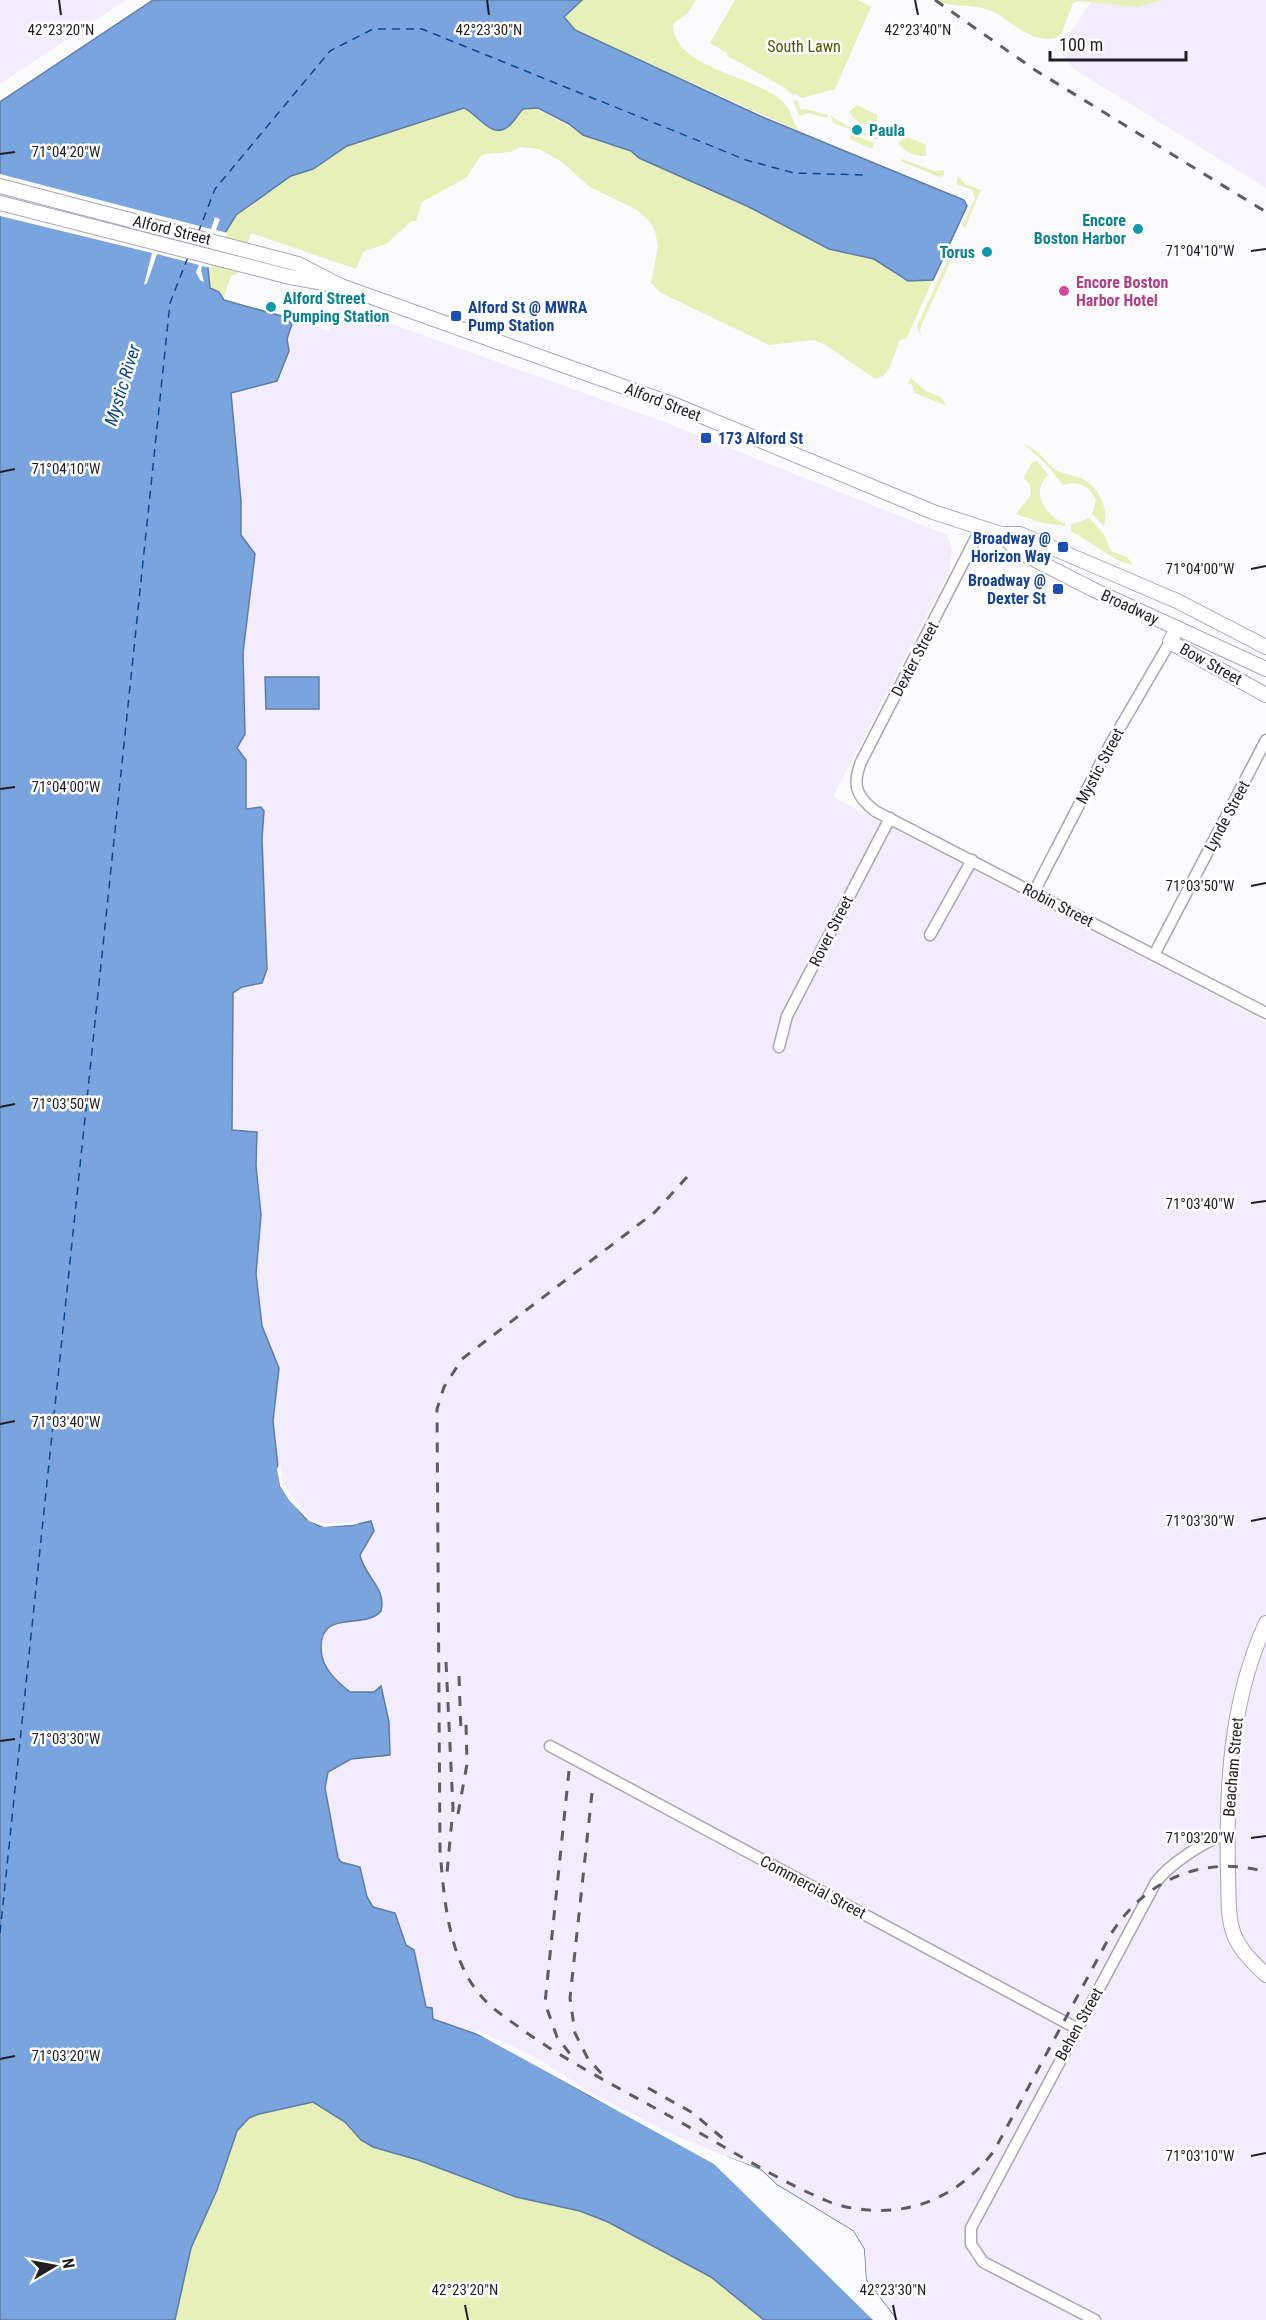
<svg xmlns="http://www.w3.org/2000/svg" width="1266" height="2320" viewBox="0 0 1266 2320" font-family="'Roboto Condensed',sans-serif">
<style>
.built{fill:#f3ecfe}
.green{fill:#e8f0ba}
.water{fill:#7aa4de;stroke:#5f7ca6;stroke-width:1.5}
.pier{fill:#fbfafd}
.lines{fill:none;stroke-linecap:round;stroke-linejoin:round}
.ferry{stroke:#0d478b;stroke-width:1.5;stroke-dasharray:8 6;stroke-linecap:butt}
.minor-casing{stroke:#aaa4b3;stroke-width:13}
.major-casing{stroke:#aaa4b3;stroke-width:16}
.minor{stroke:#fff;stroke-width:10}
.major{stroke:#fff;stroke-width:14}
.rail{stroke:#5d5c61;stroke-width:3;stroke-dasharray:10 10;stroke-linecap:butt}
.ticks{fill:none;stroke:#211f25;stroke-width:2}
.culture-dot{fill:#0f9aa8;stroke:#fff;stroke-width:2}
.hotel-dot{fill:#d1479c;stroke:#fff;stroke-width:2}
.transit-dot{fill:#1a4fb4;stroke:#fff;stroke-width:2}
.labels{text-anchor:middle;dominant-baseline:central;stroke-width:5;stroke-linejoin:round;paint-order:stroke}
.park-label{font-size:16px;fill:#515800;stroke:#fff}
.culture-label{font-size:16px;font-weight:bold;fill:#0d838f;stroke:#fff;text-anchor:start}
.street-label{font-size:16px;fill:#211f25;stroke:#fff}
.hotel-label{font-size:16px;font-weight:bold;fill:#b23c85;stroke:#fff;text-anchor:start}
.transit-label{font-size:16px;font-weight:bold;fill:#164399;stroke:#fff;text-anchor:start}
.water-label{font-size:18px;font-style:italic;fill:#0d478b;stroke:#fff}
.ticks-label{font-size:15px;text-anchor:middle;fill:#211f25;stroke:#fff;stroke-width:5;stroke-linejoin:round;paint-order:stroke}
</style>
<rect width="100%" height="100%" fill="#fbfafd"/>
<g class="built">
<path d="M0 0H126L0 84Z"/>
<path d="M1092 0H1266V188L1074 69 1059 50Z"/>
<path d="M339 305 667 423 947 535 952 549 949 572 833 797 1266 1022V2320H897L866 2280 864 2249 856 2235 777 2185 760 2170 728 2157 717 2158 619 2111 493 2040 466 2029 232 1966 268 1340 262 1326 256 1274 261 1215 256 1166 257 1132 232 1130 233 993 242 987 257 986 267 969 262 838 264 811 261 807 246 809 237 748 245 734 243 653 249 596 241 535V501L231 393 272 314 329 331Z"/>
</g>
<g class="green">
<path d="M582 0H696L688 13 673 24C673 69 756 75 783 102 793 111 791 124 803 133L575 30 564 17Z"/>
<path d="M735 0H858L871 7 835 89 802 98 794 93V96L783 87 726 55 727 53 710 43Z"/>
<path d="M936 0H1163L1138 7 1077 1 1073 3 1062 32 1056 38C1026 43 1012 18 986 9 969 4 952 8 936 0Z"/>
<path d="M793 100 798 101 801 110 806 109 828 115 827 118 808 113 799 116Z"/>
<path d="M857 105 877 115V125C863 126 857 123 849 112Z"/>
<path d="M532 107 573 128 631 151 639 158 747 206 829 249 874 259 900 278 933 280 906 339 900 340 889 369 883 376 875 379 827 346 814 340 769 345 661 293 651 283 658 247 655 231 650 222 637 210 590 187 562 162 539 149 520 147 510 152 486 154 480 157 467 177 422 202 416 221H412L386 244 363 252 356 269 251 233 237 274 231 276 224 297 210 288 208 268 212 254 236 215 291 176 314 169 347 146 464 108 484 125 509 127 523 109Z"/>
<path d="M831 116 849 127H859L865 133 878 138V140L833 123Z"/>
<path d="M852 134 874 143 872 149 849 139Z"/>
<path d="M906 136 926 145V156C913 156 906 153 898 143Z"/>
<path d="M902 159 934 171 944 170V175L939 177 901 161Z"/>
<path d="M958 176 965 184 981 190 965 228 962 226 975 198 972 190 956 184Z"/>
<path d="M954 246 957 247 920 328 921 338 917 326Z"/>
<path d="M911 378 926 391 941 397 947 406 915 393 912 385 908 383Z"/>
<path d="M1024 444C1040 452 1041 456 1052 467 1059 474 1070 474 1078 477 1098 485 1109 506 1104 526L1092 514 1096 500C1089 486 1078 480 1063 485L1048 466Z"/>
<path d="M1037 461 1048 475C1029 493 1047 517 1066 524L1065 526 1042 523 1016 514 1031 495 1030 485 1024 478 1032 462Z"/>
<path d="M1089 518 1104 534 1111 551 1127 557 1133 565 1119 561 1071 531V525Z"/>
<path d="M313 2102 345 2122 361 2140 387 2151 418 2160 516 2197 580 2211 608 2222 711 2277 764 2320H175L191 2248 217 2190 237 2131 249 2118 259 2114Z"/>
</g>
<g class="water">
<path d="M153 0H582L564 17 575 30 760 116 964 200 967 206 933 280 908 281 874 259 829 249 747 206 639 158 631 151 583 135 569 124 538 108 523 109C518 114 515 120 510 125 493 142 478 114 464 108L347 146 313 169 291 176 236 215 212 254 208 268 210 288 219 292 224 300 285 317 292 324 287 339 289 351 277 381 231 393 241 501V535L255 554 243 653 245 734 237 748 246 760V809L261 807 264 811 262 839 267 969 262 983 242 987 233 993 232 1130 257 1132 256 1166 261 1215 256 1274 262 1326 279 1368 273 1421 280 1486 305 1518 319 1526H350L371 1521 374 1531 360 1555C364 1576 387 1588 381 1611 365 1631 319 1607 321 1650 322 1668 336 1681 350 1692H374L381 1686 389 1722 390 1755 351 1759 328 1772 325 1788 338 1858 341 1862 360 1867 367 1897 373 1907 395 1913 406 1945 414 1950 426 2007 432 2008 433 2019 493 2040 590 2096 717 2158 727 2157 761 2170 777 2185 853 2231 864 2249 866 2280 897 2320H764L711 2277 608 2222 580 2211 516 2197 418 2160 373 2147 361 2140 345 2122 313 2102 259 2114 249 2118 237 2131 217 2190 191 2248 175 2320H0V102Z"/>
<path d="M265 677H319V709H266Z"/>
</g>
<g class="pier">
<path d="M0 174 211 229 215 217 220 219 216 230 228 233 215 255 211 268 202 266 201 270 204 282 200 280 196 272 199 265 157 254 147 283 144 285 152 253 0 216Z"/>
<path d="M280 1463 283 1485 310 1519 324 1524 355 1522 359 1524 324 1527 309 1521 289 1500 280 1486 277 1469Z"/>
<path d="M477 2030 533 2056 591 2093 671 2134 761 2170 777 2185 853 2231 864 2249 866 2280 897 2320H873L714 2164 476 2033Z"/>
</g>
<g class="lines">
<g class="ferry">
<path d="M198 233 215 189 330 51 373 29H422L746 160 794 173 865 175"/>
<path d="M0 1933 170 303 188 257"/>
</g>
<g class="minor-casing">
<g id="minor">
<path d="M981 528 861 762C852 785 856 796 875 811L1266 1013"/>
<path d="M1034 892 1111 743 1170 642"/>
<path d="M930 935 972 860"/>
<path d="M1154 955 1266 740"/>
<path d="M779 1047 787 1016 890 818"/>
<path d="M550 1746 1076 2028"/>
<path d="M1095 2320 983 2262 971 2244V2228L1156 1882C1168 1866 1208 1837 1227 1836"/>
</g>
</g>
<g class="major-casing">
<g id="major">
<path d="M0 186 298 264 341 286 675 405 933 512 1001 534H1020L1177 601 1266 647"/>
<path d="M0 203 290 277 336 285"/>
<path d="M1001 534 1018 551 1094 590 1266 669"/>
<path d="M1177 628 1170 642 1266 695"/>
<path d="M1266 1623C1230 1701 1226 1789 1228 1873 1229 1892 1227 1914 1233 1932 1239 1950 1253 1962 1266 1975"/>
</g>
</g>
<use href="#minor" class="minor"/>
<use href="#major" class="major"/>
<g class="rail">
<path d="M935 0 1035 70 1266 212"/>
<path d="M687 1177 655 1212 462 1359 444 1387 437 1409 440 1850C444 1898 448 1958 481 1996 494 2011 511 2021 527 2033 576 2067 629 2093 680 2122 728 2148 775 2179 825 2200 838 2206 854 2209 869 2210 920 2214 963 2191 994 2151L1111 1934C1145 1880 1203 1854 1266 1872"/>
<path d="M446 1662 453 1808 447 1873"/>
<path d="M459 1676 461 1733"/>
<path d="M569 1771 545 2003 557 2037 574 2059"/>
<path d="M592 1793 570 1998 575 2033 588 2059 602 2074"/>
<path d="M458 1814 467 1764 466 1724"/>
<path d="M648 2088 693 2113 727 2142"/>
</g>
</g>
<path class="ticks" d="M59 0 61 15M487 0 489 15M915 0 918 15M0 154 15 152M1251 251 1266 249M0 472 15 469M1251 569 1266 566M0 789 15 787M1251 886 1266 883M0 1107 15 1104M1251 1203 1266 1201M0 1424 15 1421M1251 1521 1266 1518M0 1741 15 1739M1251 1838 1266 1836M0 2059 15 2056M1251 2156 1266 2153M465 2305 468 2320M893 2305 896 2320"/>
<g class="culture-dot">
<circle cx="857" cy="130" r="6"/>
<circle cx="1138" cy="229" r="6"/>
<circle cx="987" cy="252" r="6"/>
<circle cx="271" cy="307" r="6"/>
</g>
<circle class="hotel-dot" cx="1064" cy="291" r="6"/>
<g class="transit-dot">
<rect x="450" y="310" width="12" height="12" rx="3"/>
<rect x="700" y="432" width="12" height="12" rx="3"/>
<rect x="1057" y="541" width="12" height="12" rx="3"/>
<rect x="1052" y="583" width="12" height="12" rx="3"/>
</g>
<g class="labels">
<g class="park-label">
<text x="804" y="46">South Lawn</text>
</g>
<g class="culture-label">
<text x="869" y="130">Paula</text>
<text x="1126" y="220" text-anchor="end">Encore<tspan x="1126" dy="18">Boston Harbor</tspan></text>
<text x="975" y="252" text-anchor="end">Torus</text>
<text x="283" y="298">Alford Street<tspan x="283" dy="18">Pumping Station</tspan></text>
</g>
<g class="street-label">
<text transform="translate(172 230) rotate(14)">Alford Street</text>
<text transform="translate(663 402) rotate(21)">Alford Street</text>
<text transform="translate(1130 607) rotate(25)">Broadway</text>
<text transform="translate(915 659) rotate(-62)">Dexter Street</text>
<text transform="translate(1211 664) rotate(29)">Bow Street</text>
<text transform="translate(1100 766) rotate(-62)">Mystic Street</text>
<text transform="translate(1227 816) rotate(-62)">Lynde Street</text>
<text transform="translate(1058 905) rotate(27)">Robin Street</text>
<text transform="translate(831 931) rotate(-63)">Rover Street</text>
<text transform="translate(1233 1767) rotate(-85)">Beacham Street</text>
<text transform="translate(813 1887) rotate(28)">Commercial Street</text>
<text transform="translate(1079 2024) rotate(-61)">Behen Street</text>
</g>
<g class="hotel-label">
<text x="1076" y="282">Encore Boston<tspan x="1076" dy="18">Harbor Hotel</tspan></text>
</g>
<g class="transit-label">
<text x="468" y="307">Alford St @ MWRA<tspan x="468" dy="18">Pump Station</tspan></text>
<text x="718" y="438">173 Alford St</text>
<text x="1051" y="538" text-anchor="end">Broadway @<tspan x="1051" dy="18">Horizon Way</tspan></text>
<text x="1046" y="580" text-anchor="end">Broadway @<tspan x="1046" dy="18">Dexter St</tspan></text>
</g>
<g class="water-label">
<text transform="translate(122 385) rotate(-73)">Mystic River</text>
</g>
</g>
<g class="ticks-label">
<text x="918" y="35">42°23'40"N</text>
<text x="61" y="35">42°23'20"N</text>
<text x="489" y="35">42°23'30"N</text>
<text x="66" y="157">71°04'20"W</text>
<text x="1200" y="256">71°04'10"W</text>
<text x="66" y="474">71°04'10"W</text>
<text x="1200" y="574">71°04'00"W</text>
<text x="66" y="792">71°04'00"W</text>
<text x="1200" y="891">71°03'50"W</text>
<text x="66" y="1109">71°03'50"W</text>
<text x="1200" y="1209">71°03'40"W</text>
<text x="66" y="1427">71°03'40"W</text>
<text x="1200" y="1526">71°03'30"W</text>
<text x="66" y="1744">71°03'30"W</text>
<text x="1200" y="1843">71°03'20"W</text>
<text x="66" y="2061">71°03'20"W</text>
<text x="1200" y="2161">71°03'10"W</text>
<text x="465" y="2295">42°23'20"N</text>
<text x="893" y="2295">42°23'30"N</text>
</g>
<g transform="translate(54 2266) rotate(80)" stroke="#ffffff" stroke-width="4.5" paint-order="stroke">
<path d="M0-4.5L10 22L0 15L-10 22Z" fill="#211f25"/>
<text y="-9" font-size="16" font-weight="bold" text-anchor="middle" fill="#211f25">N</text>
</g>
<path d="M1050 51v9h136v-9" fill="none" stroke="#211f25" stroke-width="3"/>
<text x="1059" y="51" font-size="18" fill="#211f25" stroke="#ffffff" stroke-width="4.5" paint-order="stroke">100 m</text>
</svg>
